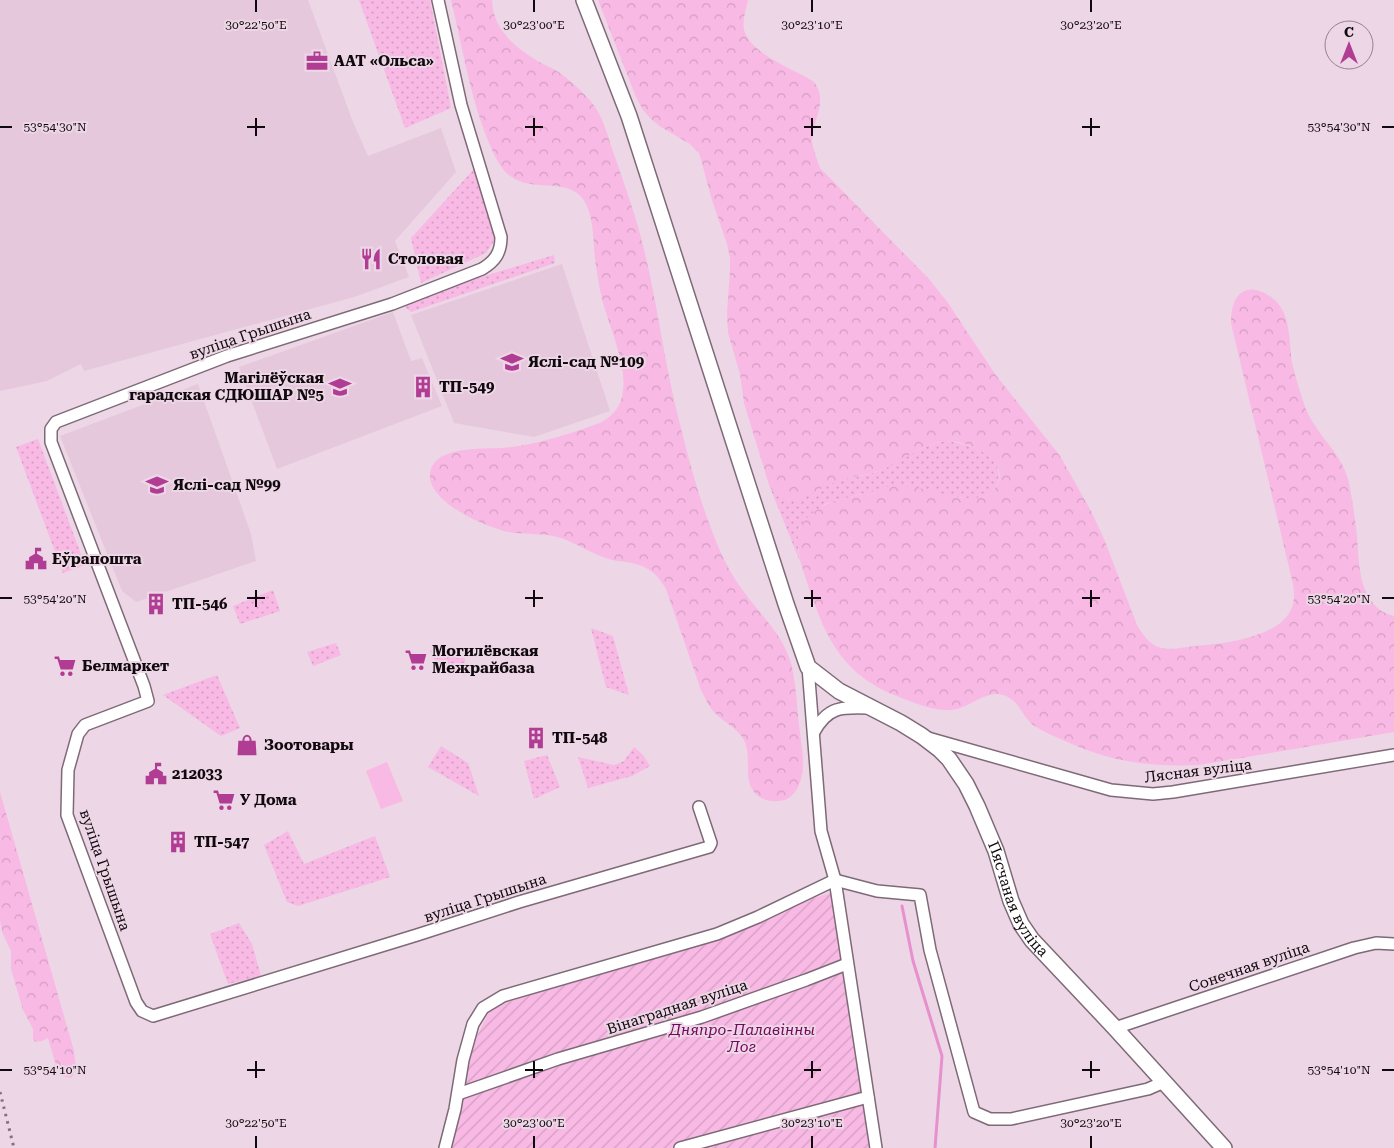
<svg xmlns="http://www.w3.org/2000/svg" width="1394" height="1148" viewBox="0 0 1394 1148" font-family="'Roboto Serif',serif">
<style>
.built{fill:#e6c8dc}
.grass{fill:url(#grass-dots)}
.forest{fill:url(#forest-crowns)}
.garden{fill:url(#garden-furrows)}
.pitch{fill:#f8b9e4}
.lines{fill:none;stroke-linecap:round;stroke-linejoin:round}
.stream{stroke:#e690cd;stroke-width:3}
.street-casing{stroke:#7e6a77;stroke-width:14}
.secondary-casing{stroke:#7e6a77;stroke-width:18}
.street{stroke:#fff;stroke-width:11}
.secondary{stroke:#fff;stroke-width:15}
.rail{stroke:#81727c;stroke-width:3;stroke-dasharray:2.5 5;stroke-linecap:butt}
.ticks{fill:none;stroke:#10090e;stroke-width:2}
.labels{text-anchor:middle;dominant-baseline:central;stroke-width:4;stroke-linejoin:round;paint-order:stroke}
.poi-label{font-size:15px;font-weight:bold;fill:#10090e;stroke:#edd6e5;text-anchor:start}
.street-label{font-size:15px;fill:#10090e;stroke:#edd6e5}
.park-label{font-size:15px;font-style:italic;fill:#72085d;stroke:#edd6e5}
.ticks-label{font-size:12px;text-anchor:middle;fill:#10090e;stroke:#edd6e5;stroke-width:4;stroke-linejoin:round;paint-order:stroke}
</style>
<defs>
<pattern id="grass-dots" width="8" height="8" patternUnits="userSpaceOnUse" patternTransform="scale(1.25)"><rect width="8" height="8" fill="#f8b9e4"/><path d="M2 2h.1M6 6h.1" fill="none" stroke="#d49ec2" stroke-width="1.8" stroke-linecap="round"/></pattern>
<pattern id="forest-crowns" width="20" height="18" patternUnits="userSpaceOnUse" patternTransform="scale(1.25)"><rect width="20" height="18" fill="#f8b9e4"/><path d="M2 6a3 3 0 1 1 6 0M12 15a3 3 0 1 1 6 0" fill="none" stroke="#d49ec2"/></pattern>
<pattern id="garden-furrows" width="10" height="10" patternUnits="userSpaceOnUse" patternTransform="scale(1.25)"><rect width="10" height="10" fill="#f8b9e4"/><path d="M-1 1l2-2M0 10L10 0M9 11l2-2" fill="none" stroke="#d49ec2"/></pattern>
</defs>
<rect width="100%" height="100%" fill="#edd6e5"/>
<g class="built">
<path d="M0 0H308L353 122 368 156 441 128 456 172 395 241 409 277 354 297 84 371 81 364 47 381 0 391Z"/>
<path d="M562 264 610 411 534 437 454 423 411 315Z"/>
<path d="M393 312 411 361 422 358 442 406 277 469 239 367Z"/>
<path d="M198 384 251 534 256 561 136 602 122 591 60 436Z"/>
</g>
<g class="grass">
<path d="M359 0H430L451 108 405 128Z"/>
<path d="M475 168 496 238 486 253 421 283 411 238Z"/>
<path d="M554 255 555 263 411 312 403 305 409 299Z"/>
<path d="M38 439 85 565 63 573 16 447Z"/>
<path d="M947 441C961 443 979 447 990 457 1004 469 1001 491 983 497 979 498 975 498 972 499L887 487 825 504 806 519 799 528 798 551 801 564 769 485C788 517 816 488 839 480 853 476 868 476 881 470 904 461 921 443 947 441Z"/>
<path d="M273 590 280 611 240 624 233 606Z"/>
<path d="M591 628 613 636 629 695 606 687Z"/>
<path d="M336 643 341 655 313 666 307 652Z"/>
<path d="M465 649V676L437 667 430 650Z"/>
<path d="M217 675 240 728 221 736 163 695Z"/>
<path d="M441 746 468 763 479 796 428 767Z"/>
<path d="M634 747 643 755 650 766 632 776 588 788 578 757 614 765 624 761Z"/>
<path d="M547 755 560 787 534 799 524 761Z"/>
<path d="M288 831 304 864 375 836 390 877 298 906 287 902 264 845Z"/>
<path d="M239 923 252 944 261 976 228 984 210 934Z"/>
</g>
<g class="forest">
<path d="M451 0H492C493 31 517 49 541 63 549 67 557 70 564 76 576 86 589 97 597 110 604 122 608 136 612 149 619 168 625 186 631 204 652 267 659 331 673 395 682 434 692 474 705 512 714 538 725 566 741 588 759 614 785 636 792 667 796 686 797 706 799 725 801 743 806 765 800 782 797 792 789 801 778 801 769 802 760 799 754 792 742 777 754 754 742 737 736 728 726 723 718 716 710 709 706 700 701 690L666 589C660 578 652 569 639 565 628 561 616 562 606 558 587 552 573 540 553 536 537 533 521 535 504 531 482 525 429 502 430 475 430 466 437 458 445 455 466 446 490 450 512 447 542 443 572 433 600 423 614 415 621 407 623 391 627 367 610 327 603 303 599 288 597 273 595 258 593 239 594 215 583 199 562 172 519 202 497 160 472 111 464 53 451 0Z"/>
<path d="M598 0H748C746 9 742 21 744 30 751 55 795 69 814 82 829 103 812 119 812 141 813 150 817 159 820 168L929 279 948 303 995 374 1060 456 1091 511 1104 539 1137 625C1142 633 1148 643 1158 647 1169 651 1185 647 1196 646 1224 644 1282 637 1292 607 1295 599 1294 591 1293 584L1231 323C1231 296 1244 279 1271 297 1293 312 1288 345 1293 367 1296 379 1300 392 1304 404 1313 432 1341 452 1348 479 1352 497 1355 518 1357 536 1359 564 1358 607 1394 616V732L1199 765C1148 767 1110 762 1063 740 1053 736 1042 731 1033 725 1023 717 1019 702 1008 697 988 686 970 709 951 710 936 711 920 705 907 700 835 675 823 630 801 564 799 553 796 541 799 530 801 524 806 519 810 515 827 500 842 500 862 494 871 491 879 488 888 487 897 486 909 486 918 488 939 491 960 502 981 497 989 496 995 490 998 483 1007 461 976 446 958 442 926 436 907 462 878 471 865 476 851 476 838 481 814 489 788 517 769 485L744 403 740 374 728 333 727 313 730 271V258L727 244 711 197 702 163 699 153 690 144 661 127 652 120 643 110 636 97Z"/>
<path d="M0 792 74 1051 76 1069 71 1078 63 1076 56 1065 48 1038 42 1041 35 1042 33 1038V1029L23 1010 11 969V951L2 932 0 920Z"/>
</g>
<path class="garden" d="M832 892 871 1148H452L473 1044 491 1008Z"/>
<path class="pitch" d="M387 762 403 801 381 809 366 771Z"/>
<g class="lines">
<path class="stream" d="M902 906 913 961 942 1056 935 1148"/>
<g class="street-casing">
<g id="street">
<path d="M438 0 461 105 501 237C501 253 495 261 482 269L392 304 227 356 56 422 51 429V442L144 686 148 701 85 725 78 734 68 770 67 815 136 1002 142 1011 153 1016 417 935 519 902 709 847 711 843 699 807"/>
<path d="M808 667 821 831 835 880 876 1148"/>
<path d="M814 732C828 706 842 707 869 708"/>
<path d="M928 738 1111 790 1153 794 1173 792 1394 755"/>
<path d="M1115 1028 1354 948 1376 943 1394 944"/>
<path d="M458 1094 558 1059 702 1017 806 980 847 964"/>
<path d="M445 1148 455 1109 463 1060 473 1024 483 1008 503 996 717 934 758 917 835 880 877 891 920 895 930 950 974 1112 990 1119H1011L1148 1089 1164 1082"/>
<path d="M680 1148 868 1097"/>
</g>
</g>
<g class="secondary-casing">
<g id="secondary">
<path id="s1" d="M584 0 629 116 786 604 808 667 839 691 901 723 922 736 939 749 949 759 966 784 977 806 996 851 1011 901 1021 924 1032 940 1115 1028 1224 1148"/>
</g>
</g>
<use href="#street" class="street"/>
<use href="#secondary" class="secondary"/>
<path class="rail" d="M0 1092 14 1148"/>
</g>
<path class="ticks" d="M256 0V12M534 0V12M812 0V12M1091 0V12M256 118V136M534 118V136M812 118V136M1091 118V136M0 127H12M247 127H265M525 127H543M804 127H821M1082 127H1100M1382 127H1394M256 590V607M534 590V607M812 590V607M1091 590V607M0 598H12M247 598H265M525 598H543M804 598H821M1082 598H1100M1382 598H1394M256 1061V1078M534 1061V1078M812 1061V1078M1091 1061V1078M0 1070H12M247 1070H265M525 1070H543M804 1070H821M1082 1070H1100M1382 1070H1394M256 1136V1148M534 1136V1148M812 1136V1148M1091 1136V1148"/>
<defs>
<g id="office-bare" transform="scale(1.725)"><path d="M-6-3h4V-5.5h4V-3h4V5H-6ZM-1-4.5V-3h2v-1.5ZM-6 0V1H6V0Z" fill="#b13c94" stroke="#edd6e5" stroke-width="2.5" paint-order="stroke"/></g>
<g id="restaurant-bare" transform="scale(1.725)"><path d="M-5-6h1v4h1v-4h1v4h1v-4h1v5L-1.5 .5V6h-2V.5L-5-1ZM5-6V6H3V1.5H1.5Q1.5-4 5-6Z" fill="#b13c94" stroke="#edd6e5" stroke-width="2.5" paint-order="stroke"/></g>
<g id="school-bare" transform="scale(1.725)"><path d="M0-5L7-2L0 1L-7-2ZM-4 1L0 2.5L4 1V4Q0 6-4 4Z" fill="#b13c94" stroke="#edd6e5" stroke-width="2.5" paint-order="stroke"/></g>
<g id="building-bare" transform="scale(1.725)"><path d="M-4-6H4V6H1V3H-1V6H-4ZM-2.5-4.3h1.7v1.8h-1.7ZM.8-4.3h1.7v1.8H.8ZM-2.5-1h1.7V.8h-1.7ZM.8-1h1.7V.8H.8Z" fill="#b13c94" stroke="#edd6e5" stroke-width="2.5" paint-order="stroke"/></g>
<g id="civic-bare" transform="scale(1.725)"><path d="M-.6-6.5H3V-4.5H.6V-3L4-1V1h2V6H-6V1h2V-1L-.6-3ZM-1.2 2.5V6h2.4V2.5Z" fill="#b13c94" stroke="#edd6e5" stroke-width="2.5" paint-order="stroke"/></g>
<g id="supermarket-bare" transform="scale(1.725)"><path d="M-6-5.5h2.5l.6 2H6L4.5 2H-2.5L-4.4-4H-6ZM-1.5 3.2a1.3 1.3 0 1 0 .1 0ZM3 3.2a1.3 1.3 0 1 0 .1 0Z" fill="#b13c94" stroke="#edd6e5" stroke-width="2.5" paint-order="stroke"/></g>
<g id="shop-bare" transform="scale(1.725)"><path d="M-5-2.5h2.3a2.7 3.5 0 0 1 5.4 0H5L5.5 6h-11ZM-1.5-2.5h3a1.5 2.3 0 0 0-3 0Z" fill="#b13c94" stroke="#edd6e5" stroke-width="2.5" paint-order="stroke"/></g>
</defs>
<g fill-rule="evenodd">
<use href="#office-bare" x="317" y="61"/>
<use href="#restaurant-bare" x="371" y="259"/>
<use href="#school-bare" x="512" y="362"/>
<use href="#school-bare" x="340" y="387"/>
<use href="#building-bare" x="423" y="387"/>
<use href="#school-bare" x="157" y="485"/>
<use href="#civic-bare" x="36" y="559"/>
<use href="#building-bare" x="156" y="604"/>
<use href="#supermarket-bare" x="416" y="660"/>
<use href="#supermarket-bare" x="65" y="666"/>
<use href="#building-bare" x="536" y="738"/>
<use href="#shop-bare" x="247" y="745"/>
<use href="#civic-bare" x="156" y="774"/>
<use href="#supermarket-bare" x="224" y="800"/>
<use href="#building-bare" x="178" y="842"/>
</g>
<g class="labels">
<g class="poi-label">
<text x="334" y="61">ААТ «Ольса»</text>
<text x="388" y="259">Столовая</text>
<text x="528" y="362">Яслі-сад №109</text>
<text x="324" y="378" text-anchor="end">Магілёўская<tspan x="324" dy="17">гарадская СДЮШАР №5</tspan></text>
<text x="439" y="387">ТП-549</text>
<text x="173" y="485">Яслі-сад №99</text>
<text x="52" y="559">Еўрапошта</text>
<text x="172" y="604">ТП-546</text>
<text x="432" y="651">Могилёвская<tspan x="432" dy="17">Межрайбаза</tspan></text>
<text x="82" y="666">Белмаркет</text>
<text x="552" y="738">ТП-548</text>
<text x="264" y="745">Зоотовары</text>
<text x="172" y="774">212033</text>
<text x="240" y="800">У Дома</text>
<text x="194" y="842">ТП-547</text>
</g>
<g class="street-label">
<text transform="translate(250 334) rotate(-19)">вуліца Грышына</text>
<text transform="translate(1198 771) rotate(-7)">Лясная вуліца</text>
<text transform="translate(105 870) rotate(71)">вуліца Грышына</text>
<text transform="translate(485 898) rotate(-18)">вуліца Грышына</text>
<text stroke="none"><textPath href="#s1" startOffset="1030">Пясчаная вуліца</textPath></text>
<text transform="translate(1249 967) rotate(-19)">Сонечная вуліца</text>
<text transform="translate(677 1007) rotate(-18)">Вінаградная вуліца</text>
</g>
<g class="park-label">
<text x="742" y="1030">Дняпро-Палавінны<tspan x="742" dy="17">Лог</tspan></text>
</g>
</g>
<g class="ticks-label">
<text x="256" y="29">30°22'50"E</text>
<text x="534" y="29">30°23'00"E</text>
<text x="812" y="29">30°23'10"E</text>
<text x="1091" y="29">30°23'20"E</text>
<text x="55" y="131">53°54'30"N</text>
<text x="1339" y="131">53°54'30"N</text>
<text x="55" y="603">53°54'20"N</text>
<text x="1339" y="603">53°54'20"N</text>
<text x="55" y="1074">53°54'10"N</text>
<text x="1339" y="1074">53°54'10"N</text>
<text x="256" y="1127">30°22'50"E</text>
<text x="534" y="1127">30°23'00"E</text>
<text x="812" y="1127">30°23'10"E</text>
<text x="1091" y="1127">30°23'20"E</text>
</g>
<g transform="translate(1349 45)"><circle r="24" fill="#edd6e5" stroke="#95848f"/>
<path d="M0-4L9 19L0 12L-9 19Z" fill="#b13c94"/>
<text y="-8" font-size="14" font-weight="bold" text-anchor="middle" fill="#10090e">С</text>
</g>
</svg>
